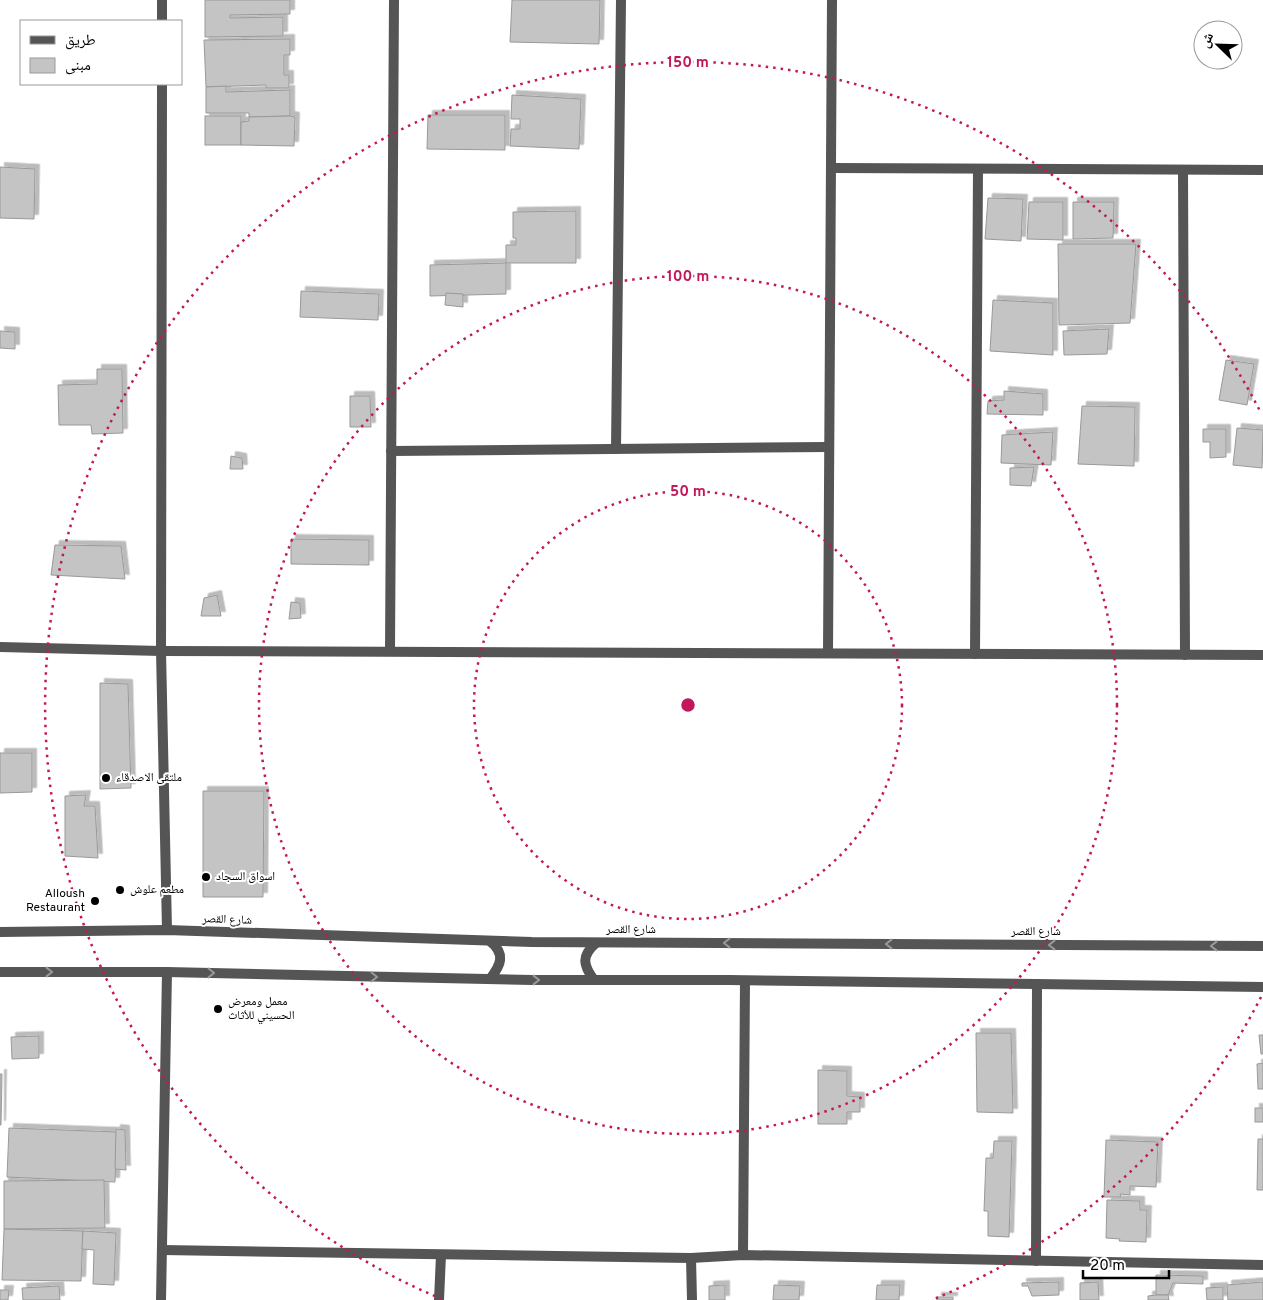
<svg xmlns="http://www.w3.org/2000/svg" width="1263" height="1300" viewBox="0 0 1263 1300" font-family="Overpass,'Noto Naskh Arabic',sans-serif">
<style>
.building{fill:#c4c4c4;stroke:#999;filter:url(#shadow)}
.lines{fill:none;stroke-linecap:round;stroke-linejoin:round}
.minor{stroke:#555;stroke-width:10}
.tertiary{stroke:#555;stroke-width:10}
.oneway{stroke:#999}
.ring{fill:none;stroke:#c2185b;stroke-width:2.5;stroke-dasharray:2.5 5}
.poi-dot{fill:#000;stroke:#fff;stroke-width:2}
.labels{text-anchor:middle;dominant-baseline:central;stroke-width:4;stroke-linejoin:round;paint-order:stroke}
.poi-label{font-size:12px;fill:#000;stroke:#fff;text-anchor:start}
.street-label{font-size:12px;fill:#000;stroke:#fff}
.centre{fill:#c2185b;stroke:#fff;stroke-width:2.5}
.ring-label{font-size:15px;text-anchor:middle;font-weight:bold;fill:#c2185b;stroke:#fff;stroke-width:4;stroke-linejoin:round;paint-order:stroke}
</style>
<defs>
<filter id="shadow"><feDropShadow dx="4.5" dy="-4.5" stdDeviation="0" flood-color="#0004"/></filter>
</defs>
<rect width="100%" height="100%" fill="#fff"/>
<g class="building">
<path d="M205 0H290V14L230 15V18L283 17V36L205 37Z"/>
<path d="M512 0H600L599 44 510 42Z"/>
<path d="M290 39V55H284V75H289V88H266V85L206 87 204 40Z"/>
<path d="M226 86V92L290 90V116L249 117V113H206V87Z"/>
<path d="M512 95 581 99 579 149 510 146 511 129H520V119H511Z"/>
<path d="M428 115H505V150L427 149Z"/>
<rect x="205" y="116" width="36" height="29"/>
<path d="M290 116 295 117 294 146 241 145V122L249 121V117Z"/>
<path d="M0 167 35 169 34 219 0 218Z"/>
<path d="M988 198 1023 199 1021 241 985 239Z"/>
<path d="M1029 202H1063V240L1027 239Z"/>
<path d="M1073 202H1114L1113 238 1073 239Z"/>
<path d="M576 211V263H506V245H516V238H513V212Z"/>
<path d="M1058 244H1136L1130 323 1059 325Z"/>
<path d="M506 263V294L430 296V265Z"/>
<path d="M301 291 379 294 378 320 300 317Z"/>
<path d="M446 293 463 294V307L445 305Z"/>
<path d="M993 300 1053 303V355L990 351Z"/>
<path d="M1109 329 1107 354 1064 355 1063 331Z"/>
<path d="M0 331 15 332V349L0 348Z"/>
<path d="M1226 360 1254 364 1247 405 1219 400Z"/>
<path d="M97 369H122L123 433 92 434 91 425H59L58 385 97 384Z"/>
<path d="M1004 391 1043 394V415L987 414 988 401 1004 400Z"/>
<path d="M350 396H370L371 427H350Z"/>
<path d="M1082 406 1135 407 1134 466 1078 464Z"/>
<path d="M1237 428 1263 430 1262 468 1233 465Z"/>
<path d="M1203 429H1226V457L1210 458V442H1203Z"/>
<path d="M1053 432 1051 465 1001 463 1002 435Z"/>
<path d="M231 456 242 458 243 469H230Z"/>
<path d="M1034 467 1031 486 1010 485V468Z"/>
<path d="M291 539 369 540V565L291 564Z"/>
<path d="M55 545 121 546 125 579 51 575Z"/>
<path d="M217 595 221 616H201L204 598Z"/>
<path d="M291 602 300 603 301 618 289 619Z"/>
<path d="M100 683 128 684 131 788 100 789Z"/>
<path d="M0 753H32V792L0 793Z"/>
<path d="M203 791H264L263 897H203Z"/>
<path d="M86 795 84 806H95L98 858 65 856V796Z"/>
<path d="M976 1033H1011L1013 1113 977 1112Z"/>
<path d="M1259 1035H1263V1054H1261Z"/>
<path d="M39 1036V1058L12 1059 11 1037Z"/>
<path d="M1263 1063V1089H1258L1257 1064Z"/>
<path d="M818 1070 847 1071V1096L860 1097V1112H847V1124H818Z"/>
<path d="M0 1074H2L1 1125H0Z"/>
<rect x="1255" y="1108" width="8" height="14"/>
<path d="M9 1128 117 1132 115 1182 7 1177Z"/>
<path d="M116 1129 125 1130 126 1170 115 1169Z"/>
<path d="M1258 1139H1263V1190H1257Z"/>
<path d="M1106 1140 1158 1142 1156 1187 1130 1186V1195L1120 1194 1121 1197H1104Z"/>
<path d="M994 1141H1012L1009 1237 988 1236V1211H984L986 1158H993Z"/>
<path d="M104 1180 105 1228 4 1229V1181Z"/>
<path d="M1107 1200 1140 1201V1210H1147L1146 1242 1119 1241 1120 1239 1106 1238Z"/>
<path d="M4 1229 83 1231 81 1281 2 1280Z"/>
<path d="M83 1231 116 1233 114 1285 93 1284 94 1250 82 1249Z"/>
<path d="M1156 1275 1203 1276V1284L1173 1283 1168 1295H1156Z"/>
<path d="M1059 1282V1295L1032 1296 1028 1286H1022V1283Z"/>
<path d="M1098 1282 1099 1300H1080V1283Z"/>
<path d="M1263 1282V1300H1228L1227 1285Z"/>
<path d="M725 1285V1300H709V1286Z"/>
<path d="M774 1285 800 1286 799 1300H773Z"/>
<path d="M877 1285H900L899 1300H876Z"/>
<path d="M59 1286 60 1300H23L22 1288Z"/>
<path d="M1223 1287V1300H1207L1206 1288Z"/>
<path d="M0 1290H9L8 1300H0Z"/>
<path d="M1156 1295H1168L1169 1300H1148V1296Z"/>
<rect x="937" y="1297" width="16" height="3"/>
</g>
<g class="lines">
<g class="minor">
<path d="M162 21V0"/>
<path d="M162 84 161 651 167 930"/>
<path d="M831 168 1263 170"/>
<path d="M1183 171 1185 655"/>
<path d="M616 449 621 0"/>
<path d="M391 451 828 447"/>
<path d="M0 647 161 651 1263 655"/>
<path d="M390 651 394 0"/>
<path d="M828 653 832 0"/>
<path d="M975 654 978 169"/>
<path d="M162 1250 691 1258 743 1255 1263 1265"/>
<path d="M743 1255 745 981"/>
<path d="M691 1258 692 1300"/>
<path d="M1036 1261 1037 984"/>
<path d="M161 1300 167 972"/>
<path d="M439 1300 441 1255"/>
</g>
<g class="tertiary">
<path d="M0 932 167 930 532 942 1263 946"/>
<path d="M0 972H167L532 980H729L1263 987"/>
<path d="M490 979C501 965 506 954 490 941"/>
<path d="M594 980C583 965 581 956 596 943"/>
</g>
</g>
<defs><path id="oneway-chevron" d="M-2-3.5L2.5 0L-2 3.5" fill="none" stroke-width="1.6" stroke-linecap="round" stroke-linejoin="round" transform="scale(1.25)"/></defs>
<g class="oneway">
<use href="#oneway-chevron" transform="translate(727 943) rotate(-180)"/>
<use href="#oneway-chevron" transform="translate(889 944) rotate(-180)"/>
<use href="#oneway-chevron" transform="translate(1052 945) rotate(-180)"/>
<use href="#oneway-chevron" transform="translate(1214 946) rotate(-180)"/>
<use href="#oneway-chevron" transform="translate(49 972)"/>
<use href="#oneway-chevron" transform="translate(211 973) rotate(1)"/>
<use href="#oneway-chevron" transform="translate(374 977) rotate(1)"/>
<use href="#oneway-chevron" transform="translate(536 980)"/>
</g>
<g class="ring">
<circle cx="688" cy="705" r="214"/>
<circle cx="688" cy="705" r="429"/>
<path d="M1261 997A643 643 0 0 1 934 1299M442 1299A643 643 0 1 1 1261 413"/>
</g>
<g class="poi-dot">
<circle cx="106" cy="778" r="5"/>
<circle cx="206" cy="877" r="5"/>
<circle cx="120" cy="890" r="5"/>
<circle cx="95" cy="901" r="5"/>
<circle cx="218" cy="1009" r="5"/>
</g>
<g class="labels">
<g class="poi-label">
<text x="116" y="778">ملتقى الاصدقاء</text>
<text x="216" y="877">اسواق السجاد</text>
<text x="130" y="890">مطعم علوش</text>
<text x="85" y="894" text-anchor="end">Alloush<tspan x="85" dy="14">Restaurant</tspan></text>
<text x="228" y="1002">معمل ومعرض<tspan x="228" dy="14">الحسيني للأثاث</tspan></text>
</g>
<g class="street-label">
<text transform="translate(227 920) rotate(2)">شارع القصر</text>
<text x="631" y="930">شارع القصر</text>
<text x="1036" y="932">شارع القصر</text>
</g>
</g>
<circle cx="688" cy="705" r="8" class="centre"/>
<g class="ring-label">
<text x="688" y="67">150 m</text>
<text x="688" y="281">100 m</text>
<text x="688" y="496">50 m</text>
</g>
<rect x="20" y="20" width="162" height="65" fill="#ffffff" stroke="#999999"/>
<rect x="30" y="36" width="25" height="8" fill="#555555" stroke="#999999"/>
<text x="65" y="45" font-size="15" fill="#000000">طريق</text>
<rect x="30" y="58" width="25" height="15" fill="#c4c4c4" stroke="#999999"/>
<text x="65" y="70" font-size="15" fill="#000000">مبنى</text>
<g transform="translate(1218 45) rotate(293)"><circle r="24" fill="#ffffff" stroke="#999999"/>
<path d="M0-4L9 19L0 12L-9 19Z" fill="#000000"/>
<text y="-8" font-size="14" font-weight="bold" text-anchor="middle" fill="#000000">ش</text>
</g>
<path d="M1083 1270v8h86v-8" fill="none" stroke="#000000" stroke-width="2.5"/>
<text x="1090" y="1270" font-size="15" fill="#000000" stroke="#ffffff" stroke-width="4" paint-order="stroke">20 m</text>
</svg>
